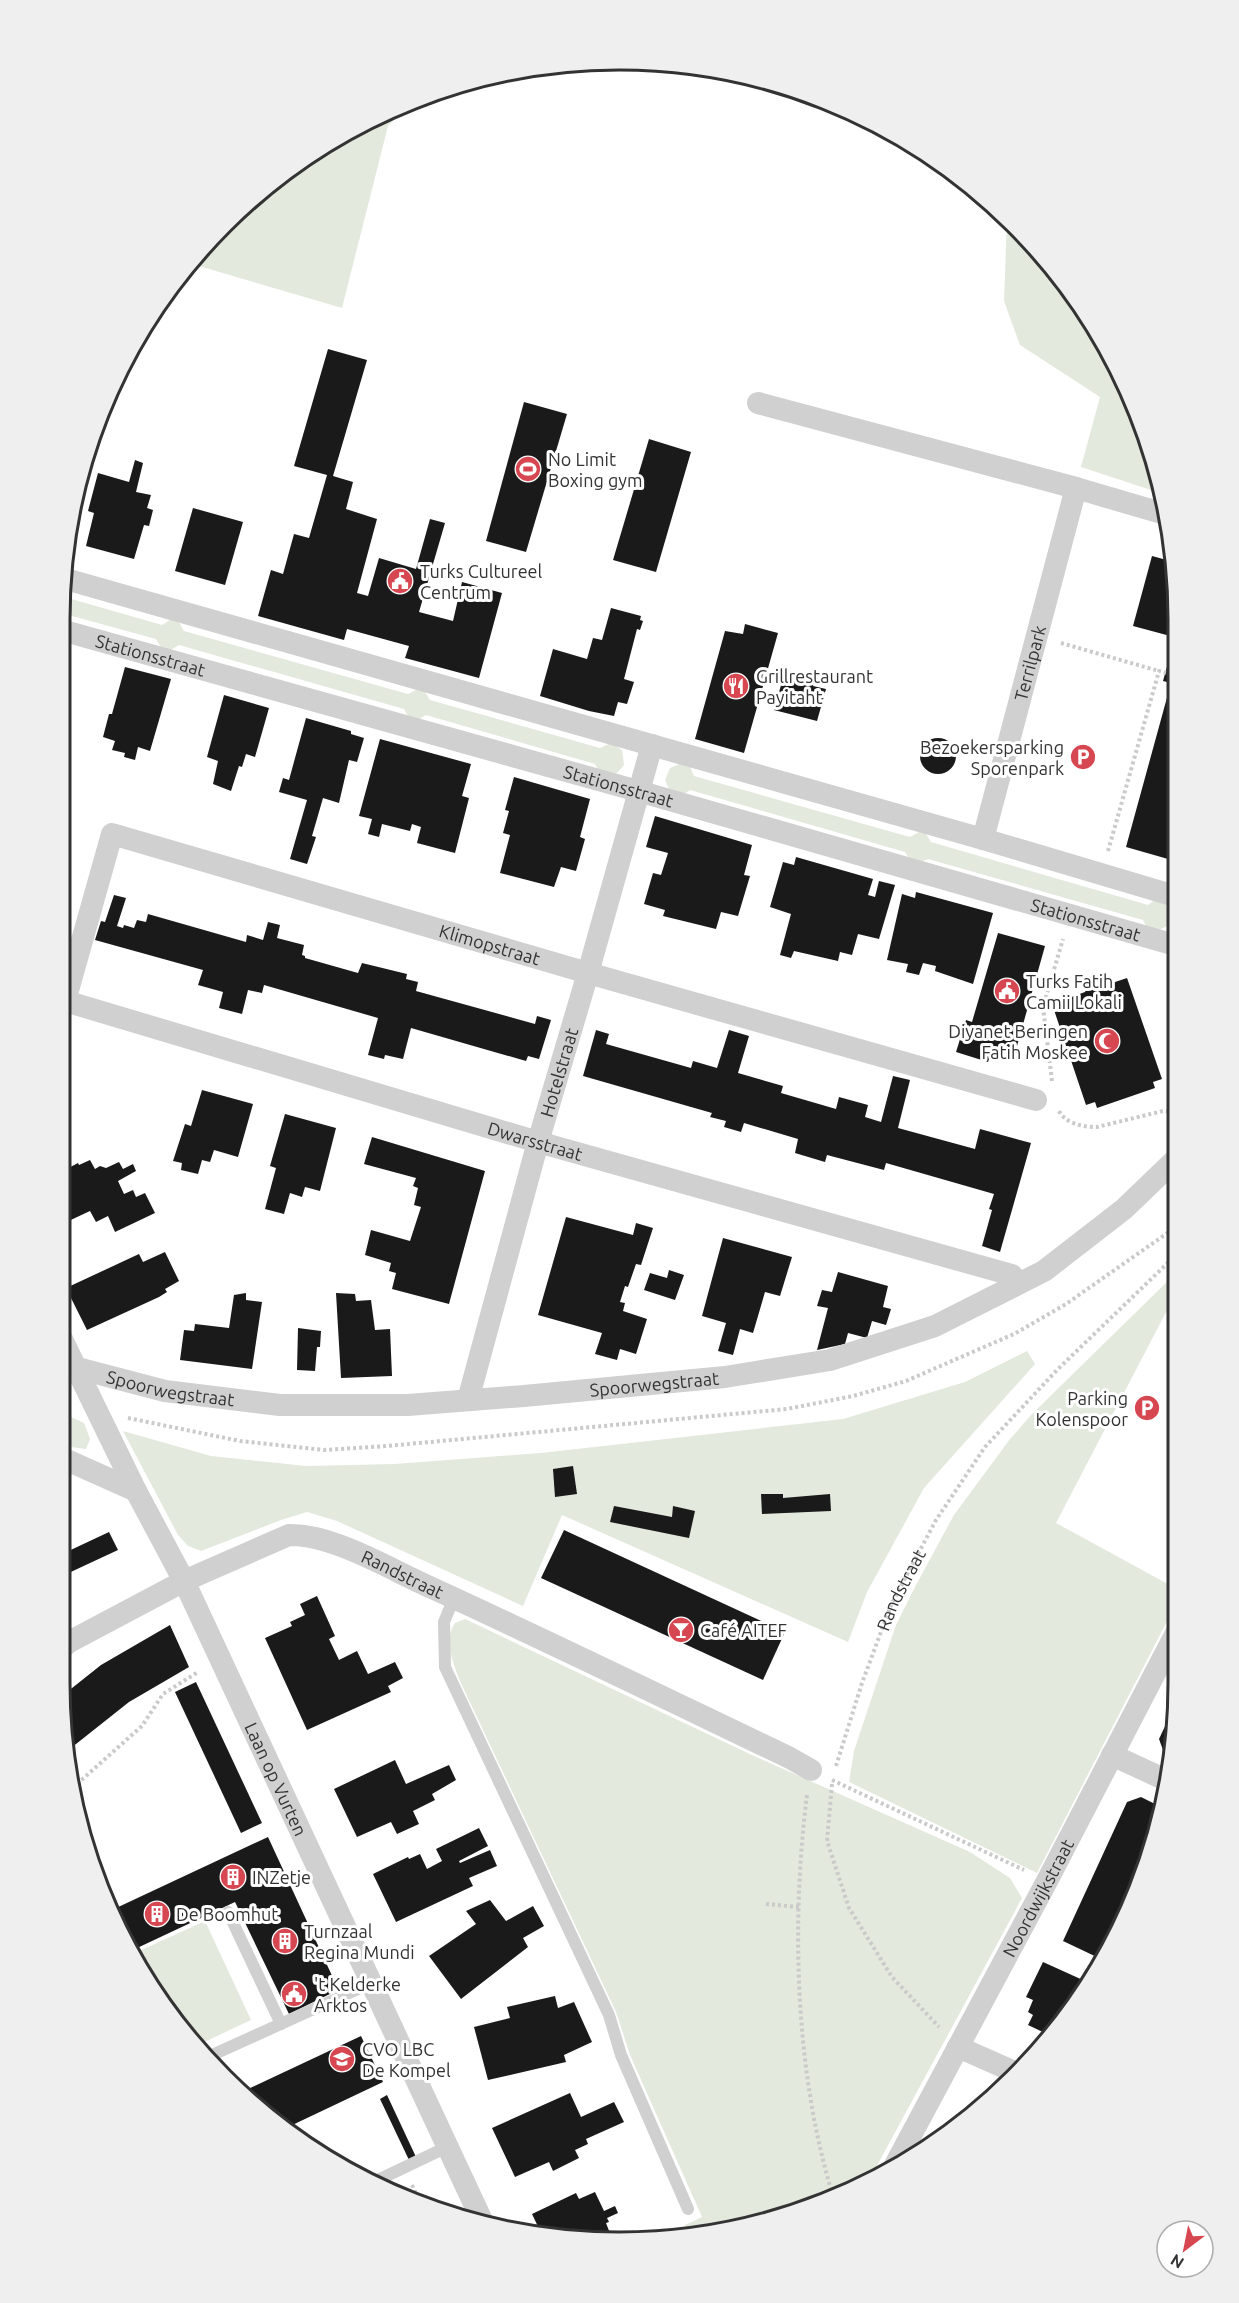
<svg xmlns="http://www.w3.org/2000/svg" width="1239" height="2303" viewBox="0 0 1239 2303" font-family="Ubuntu,sans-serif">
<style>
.green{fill:#e3e9dd}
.building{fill:#1a1a1a}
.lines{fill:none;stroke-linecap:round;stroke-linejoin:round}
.path{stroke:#cacaca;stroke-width:4;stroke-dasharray:3 3;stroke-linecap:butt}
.lane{stroke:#d0d0d0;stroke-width:12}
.street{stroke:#d0d0d0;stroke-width:22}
.labels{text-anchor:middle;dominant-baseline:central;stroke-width:6;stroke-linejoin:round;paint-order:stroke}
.poi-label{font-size:18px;fill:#333;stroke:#fff;text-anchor:start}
.street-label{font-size:18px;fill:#333;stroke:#fff}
.rim{fill:none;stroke:#333;stroke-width:3}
</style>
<rect width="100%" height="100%" fill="#fff"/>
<g class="green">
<path d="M409 103 388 126 342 308 199 266 202 251 251 199 340 135Z"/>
<path d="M1007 220 1085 308 1137 406 1160 493 1081 467 1100 397 1020 345 1004 301Z"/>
<path d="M61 596 162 625 173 618 177 619 184 631 408 694 420 688 423 689 430 700 600 748 611 743 622 750 624 765 615 775 600 774 595 764 426 715 414 722 410 720 404 709 179 645 167 652 163 651 156 639 61 613Z"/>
<path d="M682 763 689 764 694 776 910 837 921 831 925 832 931 842 1148 905 1157 898C1161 901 1167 903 1170 907 1181 923 1162 932 1148 930L1143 920 928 859 916 864 912 863 905 852 690 790 680 797 671 793 665 780 670 768Z"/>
<path d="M1176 1273V1293L1056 1523 1177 1589V1602L1037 1873 849 1782 854 1751 896 1625 916 1585 954 1515 1010 1439 1032 1414Z"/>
<path d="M1027 1351 1035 1364 924 1488 867 1592 848 1642 562 1515 523 1606 337 1521 307 1512 281 1520 201 1551 188 1546 178 1535 123 1431 211 1456 306 1466 395 1464 541 1453 843 1419 965 1382Z"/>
<path d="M60 1412 84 1423 90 1439 86 1449 70 1447 60 1442Z"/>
<path d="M465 1619 754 1756 970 1852 1010 1878 1022 1898 866 2186 691 2238 685 2225 702 2217 630 2055 616 2012 459 1679C453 1661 443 1640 455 1623Z"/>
<path d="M205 1921 251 2020 198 2045 176 2024 137 1952Z"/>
</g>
<g class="building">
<path d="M328 349 367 360 333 476 353 482 346 509 377 519 357 593 368 596 379 558 416 569 430 519 445 523 419 612 453 621 462 582 502 593 479 678 405 658 409 646 347 629 344 640 258 616 271 570 283 574 294 534 309 538 327 475 294 466Z"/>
<path d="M524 402 567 414 526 552 486 541Z"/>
<path d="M101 415 98 444 91 443 99 421Z"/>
<path d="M649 439 691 452 656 572 613 560Z"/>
<path d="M135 460 143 463 136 492 151 495 147 508 153 510 149 526 144 525 134 559 86 546 94 513 88 511 98 473 129 482Z"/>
<path d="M193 508 243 522 225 585 175 571Z"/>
<path d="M1152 556 1174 562V637L1133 626Z"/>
<path d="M611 608 641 616 640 620 643 621 640 630 637 629 624 679 634 682 627 704 618 702 614 716 589 711 540 696 553 649 587 659 593 638 602 640Z"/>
<path d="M745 624 778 633 744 753 695 739 725 631 743 634Z"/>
<path d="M1168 663 1175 664V861L1126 847 1171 683 1163 681Z"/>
<path d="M125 667 171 679 150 751 138 747 135 760 124 757 125 753 112 750 115 741 103 737 109 714H112Z"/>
<path d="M798 674 815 679 813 686 826 689 817 721 774 710 783 678 796 681Z"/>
<path d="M224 695 269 708 255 757 246 754 242 767 239 766 231 791 213 784 218 761 207 757Z"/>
<path d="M306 718 351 731V734L364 738 357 762 349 760 339 803 323 798 312 836 316 837 307 864 290 859 307 800 279 792 283 778 289 780Z"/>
<circle cx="938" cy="756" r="18"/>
<path d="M380 739 471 764 462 796 469 798 455 853 417 843 421 827 412 824 410 831 382 824 379 837 368 834 372 819 359 816Z"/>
<path d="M514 777 590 799 580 837 585 839 576 871 561 867 554 887 500 873 510 835 503 833 509 811 505 810Z"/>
<path d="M655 816 752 845 744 875 750 876 738 916 721 912 716 929 663 916 665 910 644 904 653 873 661 875 668 853 646 847Z"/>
<path d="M796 857 873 879 868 895 875 897 879 881 895 885 879 939 858 934 852 955 840 952 838 961 794 951 791 958 780 955 791 914 770 907 783 862 794 865Z"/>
<path d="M916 892 993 913 973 984 935 971 936 966 923 963 919 975 906 972 908 964 887 960 902 894 915 898Z"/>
<path d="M114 895 126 898 117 926 123 928 124 925 134 928 137 920 146 922 148 914 246 942 247 935 263 940 268 922 280 925 277 938 304 945 302 955 305 956V958L358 973 362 963 407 974 406 979 418 982 416 991 535 1024 537 1016 551 1020 539 1059 528 1056 526 1061 411 1028 403 1059 385 1055 384 1059 368 1055 378 1018 264 985 262 993 248 990 242 1014 219 1008 223 992 198 985 203 970 95 940 101 921 105 922Z"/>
<path d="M998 933 1045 946 1015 1053 993 1047 988 1062 956 1052 966 1020 972 1022Z"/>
<path d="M1127 978 1162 1079 1153 1082 1155 1088 1097 1108 1095 1102 1086 1105 1052 1004 1085 992 1088 986 1094 989Z"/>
<path d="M596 1030 609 1034 606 1044 691 1068 693 1061 717 1068 729 1030 749 1036 738 1073 783 1086 781 1093 836 1109 839 1097 868 1105 865 1117 881 1122 893 1076 910 1080 898 1128 975 1149 980 1129 1031 1143 1000 1252 982 1246 992 1210 989 1209 994 1194 886 1163 884 1170 827 1155 825 1162 795 1153 798 1139 744 1123 741 1132 724 1127 726 1121 710 1117 712 1113 583 1076Z"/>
<path d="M202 1090 253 1104 238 1157 214 1150 210 1162 202 1160 198 1174 181 1170 182 1163 173 1161 185 1124 191 1126Z"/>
<path d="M285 1114 336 1128 320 1191 305 1187 302 1197 290 1193 284 1214 265 1209 276 1168 270 1166Z"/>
<path d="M372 1137 485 1171 449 1304 392 1289 396 1273 389 1271 391 1263 365 1255 371 1230 410 1241 421 1207 414 1205 418 1188 413 1186 416 1178 364 1164Z"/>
<path d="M90 1160 95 1169 100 1166 106 1168 119 1162 123 1169 133 1164 136 1171 118 1181 124 1194 133 1190 136 1197 145 1193 155 1213 115 1232 108 1216 96 1222 90 1211 60 1225 61 1172 78 1163 79 1165Z"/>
<path d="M566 1217 633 1235 636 1223 653 1228 641 1265 636 1264 628 1287 625 1286 620 1302 625 1303 623 1311 647 1319 636 1354 620 1349 617 1360 595 1354 602 1333 538 1315Z"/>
<path d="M723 1238 792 1257 780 1296 765 1292 753 1333 740 1329 733 1355 718 1351 726 1323 702 1316Z"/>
<path d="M165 1252 179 1281 165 1289 167 1292 159 1297 87 1330 66 1288 139 1254 143 1262Z"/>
<path d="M669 1270 684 1275 675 1300 644 1290 650 1273 667 1278Z"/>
<path d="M838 1272 888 1286 883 1307 891 1309 886 1325 872 1321 867 1338 848 1333 845 1344 817 1350 828 1308 817 1306 822 1290 832 1292Z"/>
<path d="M246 1293V1300L262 1302 252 1369 180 1360 184 1330 194 1331 195 1324 229 1328 234 1295Z"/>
<path d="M336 1293 355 1294 356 1301 371 1300 375 1330 390 1329 392 1376 341 1378Z"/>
<path d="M298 1328 321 1331 320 1347H317L315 1371 297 1370Z"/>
<path d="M573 1466 577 1494 555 1497 553 1469Z"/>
<path d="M761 1494H783V1498L830 1494 831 1511 762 1514Z"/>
<path d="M614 1506 672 1517 673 1506 695 1511 689 1538 610 1522Z"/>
<path d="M564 1530 785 1632 763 1680 541 1578Z"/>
<path d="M109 1532 118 1550 60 1577V1555Z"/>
<path d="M317 1596 335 1636 329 1639 339 1660 357 1651 368 1674 395 1662 403 1678 388 1686 391 1692 307 1730 265 1638 292 1626 290 1622 305 1615 300 1604Z"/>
<path d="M170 1625 189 1667 129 1702 71 1748 62 1696 101 1665Z"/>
<path d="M196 1682 262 1823 241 1833 175 1692Z"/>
<path d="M1178 1699V1720L1172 1754 1163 1750 1159 1739Z"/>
<path d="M395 1760 406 1784 449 1765 456 1780 432 1794 435 1800 413 1811 419 1824 397 1834 391 1822 357 1837 334 1789Z"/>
<path d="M1141 1797 1163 1808 1160 1828 1140 1882H1138L1133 1891 1135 1892 1121 1931 1101 1959 1063 1941 1127 1802Z"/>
<path d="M479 1828 488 1846 459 1861 460 1863 490 1850 497 1866 469 1878 473 1886 396 1922 373 1874 408 1857 409 1859 420 1854 427 1869 442 1861 436 1849Z"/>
<path d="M268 1837 334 1980 332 1981 336 1991 289 2014 235 1902 135 1949 114 1909Z"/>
<path d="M490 1900 506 1921 533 1906 544 1926 523 1938 528 1947 461 1999 429 1956 476 1924 466 1911Z"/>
<path d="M1043 1962 1085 1981 1047 2034 1028 2025 1033 2015 1028 2012 1033 2000 1026 1997Z"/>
<path d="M555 1996 558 2008 574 2002 592 2042 564 2055 566 2062 488 2080 474 2027 510 2018 507 2007Z"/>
<path d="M361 2036 383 2082 286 2128 246 2090Z"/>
<path d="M570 2093 581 2117 614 2102 624 2122 586 2139 588 2144 575 2150 579 2158 553 2171 549 2162 515 2177 492 2128Z"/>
<path d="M387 2095 416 2157 409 2160 380 2099Z"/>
<path d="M595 2192 604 2211 615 2206 618 2213 607 2218 609 2222 606 2223 613 2241 583 2242 542 2235 532 2214 576 2193 579 2199Z"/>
</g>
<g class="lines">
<g class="path">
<path d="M1061 643 1159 671"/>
<path d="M1108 851 1159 671 1166 673"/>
<path d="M1052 1081 1043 1007 1063 939"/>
<path d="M1059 1111C1066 1124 1083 1127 1097 1127L1163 1111 1176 1112"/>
<path d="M128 1418 240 1441 324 1450 387 1446 787 1409 853 1396 906 1381 1014 1334 1066 1304 1176 1227"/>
<path id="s1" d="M836 1766 862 1683 891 1605 936 1520 985 1447 1057 1370 1176 1255"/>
<path d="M832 1780 1024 1870"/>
<path d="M77 1784 142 1726 163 1694 198 1672"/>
<path d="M832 1784 827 1841 849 1908 892 1977 939 2027"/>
<path d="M807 1795C791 1922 795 2073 833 2196"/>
<path d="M766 1904 799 1907"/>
<path d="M412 2185 418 2198"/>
</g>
<g class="lane">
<path d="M454 1598 444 1622 445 1667 609 2015 621 2055 688 2209"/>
<path d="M228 1912 281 2024"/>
<path d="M210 2056 371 1983"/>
<path d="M378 2180 447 2147"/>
</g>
<g class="street">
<path d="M758 403 1076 488 1165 514"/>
<path d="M62 578 983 839 1175 896"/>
<path id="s2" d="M61 630 638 791 1175 945"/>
<path id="s3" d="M983 839 1076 488"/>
<path id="s4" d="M65 1001 112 834 588 973 1036 1100"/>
<path id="s5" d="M61 1003 65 1001 538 1142 1012 1275"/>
<path id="s6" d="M60 1335 136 1491 184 1581 484 2225"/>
<path id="s7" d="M77 1368 165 1391 280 1405H408L524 1396 725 1377 830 1360 935 1326 1044 1271 1124 1209 1176 1159"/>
<path id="s8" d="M468 1400 538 1142 588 973 652 745"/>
<path d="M60 1457 136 1491"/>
<path id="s9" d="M60 1650 69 1642 184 1581 289 1535C333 1534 391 1570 432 1588 552 1643 671 1701 790 1758L811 1770"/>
<path d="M1112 1755 1168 1781"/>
<path d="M958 2047 1019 2074"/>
<path id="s10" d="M895 2165 1047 1881 1178 1629"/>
</g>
</g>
<defs>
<g id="stadium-disc" transform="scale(1.35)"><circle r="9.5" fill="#d74752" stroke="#fff"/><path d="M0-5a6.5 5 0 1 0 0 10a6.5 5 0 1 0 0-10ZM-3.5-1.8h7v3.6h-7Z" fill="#fff"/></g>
<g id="civic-disc" transform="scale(1.35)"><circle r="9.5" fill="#d74752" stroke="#fff"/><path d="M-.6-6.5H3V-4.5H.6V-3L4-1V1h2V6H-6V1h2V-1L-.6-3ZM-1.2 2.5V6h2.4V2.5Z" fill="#fff"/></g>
<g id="restaurant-disc" transform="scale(1.35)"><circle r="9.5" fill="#d74752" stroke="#fff"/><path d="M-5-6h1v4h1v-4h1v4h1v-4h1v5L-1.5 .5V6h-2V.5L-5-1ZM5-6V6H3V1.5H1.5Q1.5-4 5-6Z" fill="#fff"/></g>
<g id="parking-disc" transform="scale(1.35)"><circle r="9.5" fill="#d74752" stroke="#fff"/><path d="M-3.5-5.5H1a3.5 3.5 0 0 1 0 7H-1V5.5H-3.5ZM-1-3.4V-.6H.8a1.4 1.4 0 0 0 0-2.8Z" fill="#fff"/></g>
<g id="mosque-disc" transform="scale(1.35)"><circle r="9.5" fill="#d74752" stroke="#fff"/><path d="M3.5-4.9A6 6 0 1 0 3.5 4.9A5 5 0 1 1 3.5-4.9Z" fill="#fff"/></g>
<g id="bar-disc" transform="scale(1.35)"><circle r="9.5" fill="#d74752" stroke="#fff"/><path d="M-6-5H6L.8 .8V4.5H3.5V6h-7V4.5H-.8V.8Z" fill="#fff"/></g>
<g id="building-disc" transform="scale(1.35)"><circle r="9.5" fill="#d74752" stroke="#fff"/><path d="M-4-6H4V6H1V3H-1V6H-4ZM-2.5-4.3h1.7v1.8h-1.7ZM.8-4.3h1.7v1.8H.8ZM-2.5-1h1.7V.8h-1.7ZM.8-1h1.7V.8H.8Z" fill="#fff"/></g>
<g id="university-disc" transform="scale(1.35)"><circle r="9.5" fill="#d74752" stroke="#fff"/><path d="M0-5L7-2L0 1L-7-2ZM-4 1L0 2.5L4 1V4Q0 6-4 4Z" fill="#fff"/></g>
</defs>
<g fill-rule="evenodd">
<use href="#stadium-disc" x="528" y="469"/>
<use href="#civic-disc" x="400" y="581"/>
<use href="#restaurant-disc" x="736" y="686"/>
<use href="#parking-disc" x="1083" y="757"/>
<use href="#civic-disc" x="1007" y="991"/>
<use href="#mosque-disc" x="1107" y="1041"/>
<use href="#parking-disc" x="1147" y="1408"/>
<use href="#bar-disc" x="681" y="1630"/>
<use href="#building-disc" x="233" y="1877"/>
<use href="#building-disc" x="157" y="1914"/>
<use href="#building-disc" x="285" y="1941"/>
<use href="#civic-disc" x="294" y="1994"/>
<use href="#university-disc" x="342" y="2059"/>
</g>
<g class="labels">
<g class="poi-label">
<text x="548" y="459">No Limit<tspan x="548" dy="21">Boxing gym</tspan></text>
<text x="420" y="571">Turks Cultureel<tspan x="420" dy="21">Centrum</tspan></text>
<text x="756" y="676">Grillrestaurant<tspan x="756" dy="21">Payitaht</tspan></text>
<text x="1064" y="747" text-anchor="end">Bezoekersparking<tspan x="1064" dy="21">Sporenpark</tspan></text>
<text x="1026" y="981">Turks Fatih<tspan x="1026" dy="21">Camii Lokali</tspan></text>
<text x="1088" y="1031" text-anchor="end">Diyanet Beringen<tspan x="1088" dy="21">Fatih Moskee</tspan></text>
<text x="1128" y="1398" text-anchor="end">Parking<tspan x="1128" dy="21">Kolenspoor</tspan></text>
<text x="700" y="1630">Café AITEF</text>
<text x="252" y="1877">INZetje</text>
<text x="176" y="1914">De Boomhut</text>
<text x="304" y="1931">Turnzaal<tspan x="304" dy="21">Regina Mundi</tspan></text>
<text x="314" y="1984">'t Kelderke<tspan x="314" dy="21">Arktos</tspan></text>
<text x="362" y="2049">CVO LBC<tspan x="362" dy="21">De Kompel</tspan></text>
</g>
<g class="street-label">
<text stroke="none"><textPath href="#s2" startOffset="93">Stationsstraat</textPath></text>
<text stroke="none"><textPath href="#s3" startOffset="182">Terrilpark</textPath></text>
<text stroke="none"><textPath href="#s2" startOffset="579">Stationsstraat</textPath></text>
<text stroke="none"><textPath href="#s2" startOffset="1065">Stationsstraat</textPath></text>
<text stroke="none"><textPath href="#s4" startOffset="567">Klimopstraat</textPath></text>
<text stroke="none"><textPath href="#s8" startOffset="340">Hotelstraat</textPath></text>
<text stroke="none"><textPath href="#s5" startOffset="495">Dwarsstraat</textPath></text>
<text stroke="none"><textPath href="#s7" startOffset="582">Spoorwegstraat</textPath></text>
<text stroke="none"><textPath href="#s7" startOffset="96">Spoorwegstraat</textPath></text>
<text stroke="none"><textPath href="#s9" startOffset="378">Randstraat</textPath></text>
<text stroke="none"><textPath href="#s1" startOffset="188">Randstraat</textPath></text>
<text stroke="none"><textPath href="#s6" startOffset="494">Laan op Vurten</textPath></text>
<text stroke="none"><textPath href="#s10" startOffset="303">Noordwijkstraat</textPath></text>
</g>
</g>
<path d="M0 0H1239V2303H0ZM619 70H619A549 549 0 0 1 1168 619V1683A549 549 0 0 1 619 2232H619A549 549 0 0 1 70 1683V619A549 549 0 0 1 619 70Z" fill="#efefef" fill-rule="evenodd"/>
<path class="rim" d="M619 70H619A549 549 0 0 1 1168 619V1683A549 549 0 0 1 619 2232H619A549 549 0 0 1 70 1683V619A549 549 0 0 1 619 70Z"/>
<g transform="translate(1185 2249) rotate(212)"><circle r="28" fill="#ffffff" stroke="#adadad" stroke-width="1.5"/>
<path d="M0-4.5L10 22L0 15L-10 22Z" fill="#d74752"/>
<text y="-9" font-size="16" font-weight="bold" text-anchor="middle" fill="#333333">N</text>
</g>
</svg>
